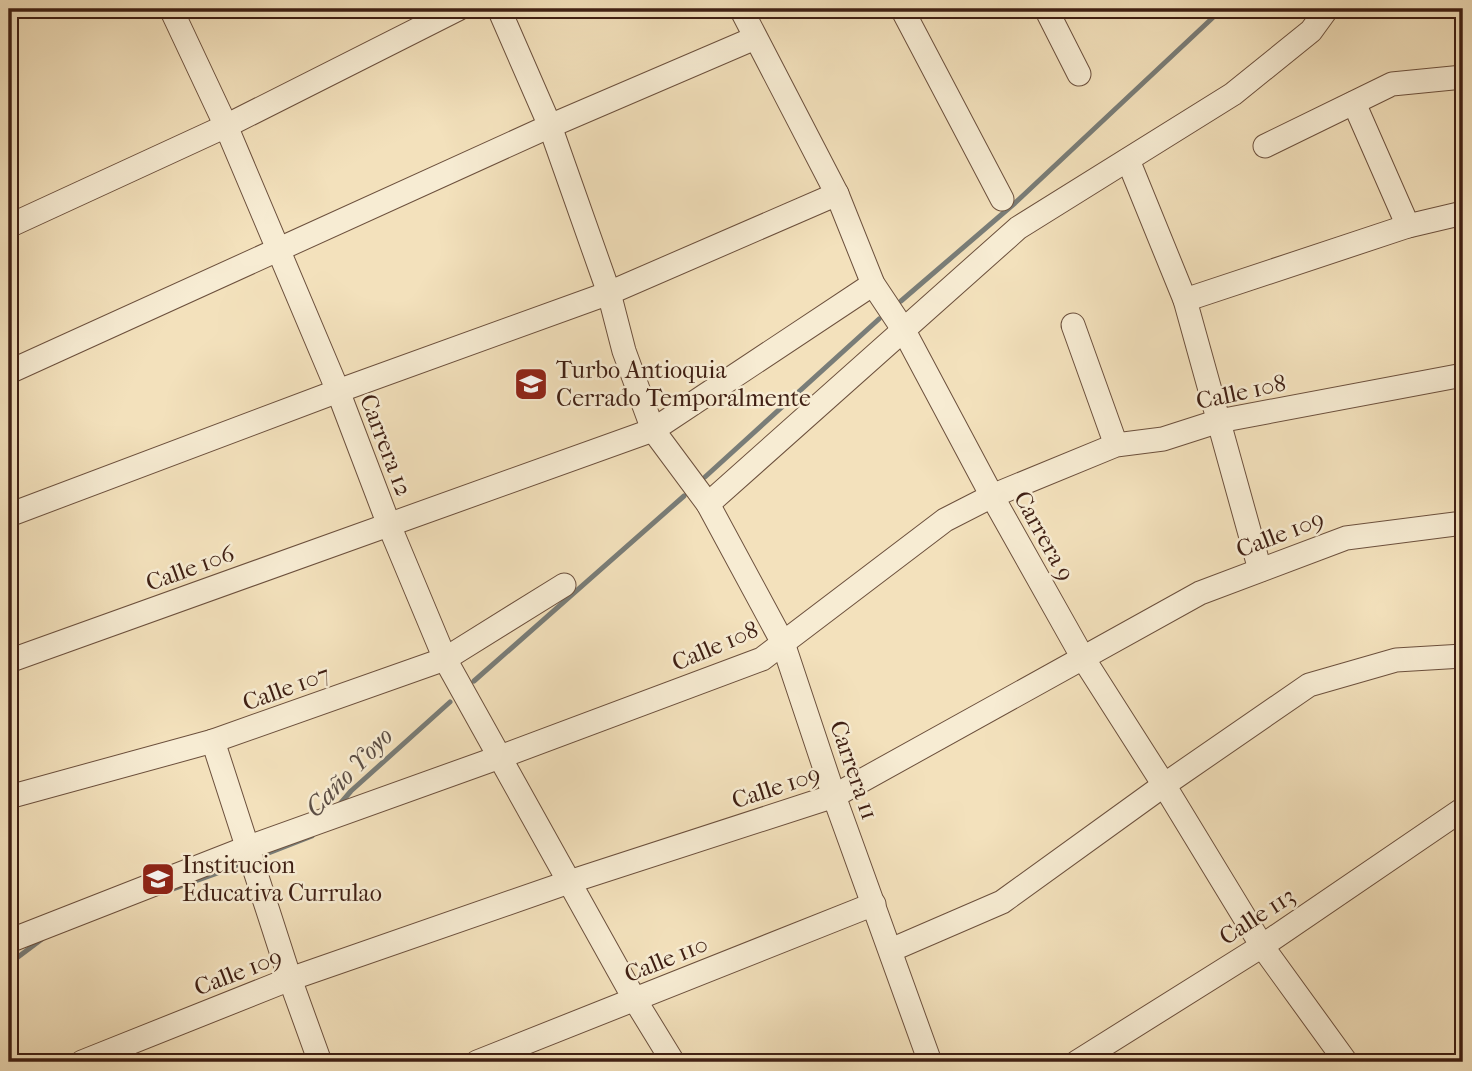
<svg xmlns="http://www.w3.org/2000/svg" width="1472" height="1071" viewBox="0 0 1472 1071" font-family="'IM FELL French Canon',serif">
<style>
.lines{fill:none;stroke-linecap:round;stroke-linejoin:round}
.stream{stroke:#797d78;stroke-width:5}
.minor-casing{stroke:#6c503d;stroke-width:25}
.minor{stroke:#f7ecd3;stroke-width:23}
.labels{text-anchor:middle;dominant-baseline:central;stroke-width:5;stroke-linejoin:round;paint-order:stroke}
.poi-label{font-size:24px;fill:#3f1f13;stroke:#f7ecd3;text-anchor:start}
.street-label{font-size:24px;fill:#3f1f13;stroke:#f7ecd3}
.water-label{font-size:26px;font-style:italic;fill:#5c4e45;stroke:#f7ecd3}
</style>
<rect width="100%" height="100%" fill="#f3e1bc"/>
<filter id="stains"><feTurbulence type="fractalNoise" baseFrequency=".00286" numOctaves="4"/><feColorMatrix values="0 0 0 0 .2 0 0 0 0 .09 0 0 0 0 .02 0 0 0 .5 -.17"/></filter>
<radialGradient id="worn" r=".72"><stop offset=".6" stop-color="#630" stop-opacity="0"/><stop offset="1" stop-color="#630" stop-opacity=".3"/></radialGradient>
<g class="lines">
<g class="stream">
<path d="M901 301 1015 203 1222 9"/>
<path d="M705 477 879 319"/>
<path d="M474 681 684 496"/>
<path d="M339 805 351 791 450 702"/>
<path d="M266 854 312 836"/>
<path d="M162 893 240 865"/>
<path d="M9 954 14 960 9 966"/>
<path d="M14 960 42 939"/>
</g>
<g class="minor-casing">
<g id="minor">
<path d="M171 9 226 126 338 391 389 525 445 659 635 1000 673 1062"/>
<path d="M499 9 550 126 609 293 624 351 653 430 708 504 783 643 834 796 930 1062"/>
<path d="M741 9 837 194 873 284 903 329 992 496 1083 658 1164 785 1262 946 1346 1062"/>
<path d="M902 9 1002 199"/>
<path d="M1046 9 1079 74"/>
<path d="M1354 103 1408 226"/>
<path d="M1265 146 1392 84 1463 77"/>
<path d="M1128 160 1185 300 1260 570"/>
<path d="M9 226 226 126 458 9"/>
<path d="M1185 300 1408 226 1463 213"/>
<path d="M1073 325 1116 445"/>
<path d="M9 372 550 126 755 38"/>
<path d="M708 504 1018 228 1233 94 1311 31 1327 9"/>
<path d="M9 515 338 391 609 293 837 194"/>
<path d="M9 661 653 430 873 284"/>
<path d="M213 741 290 979 320 1062"/>
<path d="M9 797 213 741 445 659 564 585"/>
<path d="M9 941 249 847 500 757 762 659 945 520 992 496 1116 445 1163 439 1219 421 1463 375"/>
<path d="M891 950 1002 902 1164 785 1309 685 1396 660 1463 656"/>
<path d="M82 1062 290 979 569 882 834 796 1200 593 1346 538 1463 523"/>
<path d="M477 1062 874 904"/>
<path d="M1077 1062 1262 946 1463 809"/>
</g>
</g>
<use href="#minor" class="minor"/>
</g>
<defs>
<g id="university-square" transform="scale(1.75)"><rect x="-9" y="-9" width="18" height="18" rx="4" fill="#8f2418" stroke="#f7ecd3"/><path d="M0-5L7-2L0 1L-7-2ZM-4 1L0 2.5L4 1V4Q0 6-4 4Z" fill="#fff"/></g>
<g id="school-square" transform="scale(1.75)"><rect x="-9" y="-9" width="18" height="18" rx="4" fill="#8f2418" stroke="#f7ecd3"/><path d="M0-5L7-2L0 1L-7-2ZM-4 1L0 2.5L4 1V4Q0 6-4 4Z" fill="#fff"/></g>
</defs>
<g fill-rule="evenodd">
<use href="#university-square" x="531" y="384"/>
<use href="#school-square" x="158" y="879"/>
</g>
<g class="labels">
<g class="poi-label">
<text x="556" y="370">Turbo Antioquia<tspan x="556" dy="28">Cerrado Temporalmente</tspan></text>
<text x="182" y="865">Institucion<tspan x="182" dy="28">Educativa Currulao</tspan></text>
</g>
<g class="street-label">
<text transform="translate(1241 392) rotate(-12)">Calle 108</text>
<text transform="translate(386 445) rotate(69)">Carrera 12</text>
<text transform="translate(1280 534) rotate(-21)">Calle 109</text>
<text transform="translate(1044 536) rotate(61)">Carrera 9</text>
<text transform="translate(190 568) rotate(-20)">Calle 106</text>
<text transform="translate(715 646) rotate(-23)">Calle 108</text>
<text transform="translate(286 688) rotate(-20)">Calle 107</text>
<text transform="translate(854 770) rotate(71)">Carrera 11</text>
<text transform="translate(776 787) rotate(-18)">Calle 109</text>
<text transform="translate(1257 916) rotate(-33)">Calle 113</text>
<text transform="translate(666 959) rotate(-22)">Calle 110</text>
<text transform="translate(238 972) rotate(-21)">Calle 109</text>
</g>
<g class="water-label">
<text transform="translate(349 772) rotate(-46)">Caño Yoyo</text>
</g>
</g>
<rect width="1472" height="1071" fill="none" stroke="#f3e1bc" stroke-width="35"/>
<rect x="10" y="10" width="1451" height="1050" fill="none" stroke="#3f1f13" stroke-width="3.5"/>
<rect x="18" y="18" width="1437" height="1036" fill="none" stroke="#3f1f13" stroke-width="2"/>
<rect width="100%" height="100%" filter="url(#stains)"/>
<rect width="100%" height="100%" fill="url(#worn)"/>
</svg>
